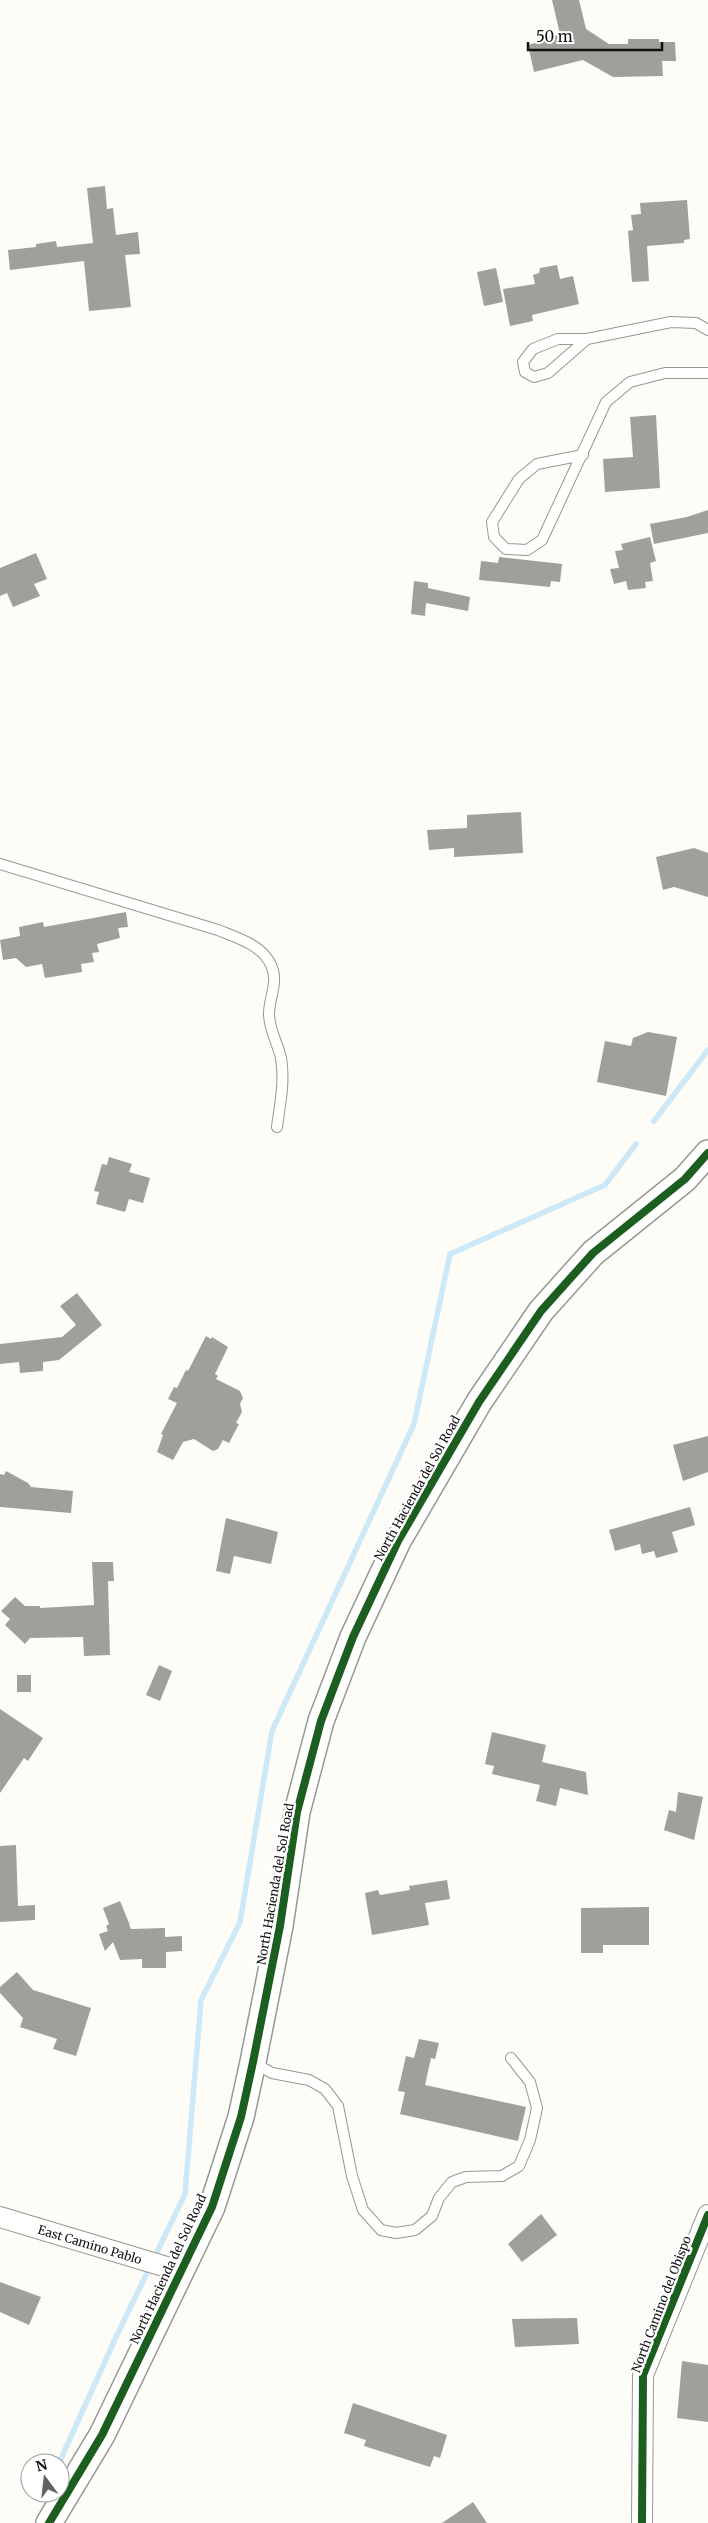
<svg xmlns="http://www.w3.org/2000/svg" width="708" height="2523" viewBox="0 0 708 2523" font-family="Merriweather,serif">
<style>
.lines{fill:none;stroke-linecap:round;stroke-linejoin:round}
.stream{stroke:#cde8f7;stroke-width:5.5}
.building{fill:#a19f9c}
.service-casing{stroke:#979795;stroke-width:12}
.minor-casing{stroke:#979795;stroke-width:22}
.tertiary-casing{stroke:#979795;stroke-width:28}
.service{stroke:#fffffe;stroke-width:10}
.minor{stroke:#fffffe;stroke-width:20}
.tertiary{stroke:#fffffe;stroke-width:25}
.cycleway-casing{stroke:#fff;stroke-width:11}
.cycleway{stroke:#1b5e20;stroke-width:8}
.labels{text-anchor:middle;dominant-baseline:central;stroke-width:5;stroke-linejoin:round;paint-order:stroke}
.street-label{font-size:12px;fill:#111;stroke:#fff}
</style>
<rect width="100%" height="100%" fill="#fdfcf7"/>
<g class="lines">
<g class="stream">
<path d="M654 1121 708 1050"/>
<path d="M59 2463 117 2335 185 2194 201 2000 240 1922 272 1731 414 1424 450 1254 605 1185 636 1144"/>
</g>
</g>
<g class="building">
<path d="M552 0H579L586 29 609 44H628V39H659V42H675L676 61H662L663 76 613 77 583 60 534 72 528 45 538 42 537 39 560 34Z"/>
<path d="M105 186 107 209 113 208 116 235 138 232 140 254 125 255 131 307 89 311 84 261 10 270 8 250 36 247V244L56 241 57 247 93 243 87 188Z"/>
<path d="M687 200 690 239 684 240V243L647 246 649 281 632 282 628 231 633 230 631 215 641 214 640 203Z"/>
<path d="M557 265 560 279 573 276 579 304 532 315 533 321 510 326 503 289 535 284 533 275 539 273 540 268Z"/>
<path d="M496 268 503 302 484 306 477 272Z"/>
<path d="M656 415 660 488 605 492 603 459 633 457 630 417Z"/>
<path d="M708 510V533L654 544 650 524 687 517Z"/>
<path d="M650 537 656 561 650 563 653 581 645 582 646 588 628 590 626 581 614 584 610 569 619 568 615 551 623 550 621 544Z"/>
<path d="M36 553 47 579 34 584 40 596 13 607 7 593 0 596V568Z"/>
<path d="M499 557 562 564 560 582 551 581 550 587 479 580 481 561 498 563Z"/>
<path d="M414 581 428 583V588L470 597 468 611 426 603 425 616 411 614Z"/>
<path d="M521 812 523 853 454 857V848L429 850 427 830 467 828V815Z"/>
<path d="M694 848 708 853V897L674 887 663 890 656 857Z"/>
<path d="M126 912 128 927 118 928 120 938 97 944 99 952 92 953 94 962 81 964 82 972 45 978 42 964 26 967 16 958 3 960 0 940 20 936 19 927 43 922 44 927Z"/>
<path d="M648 1032 677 1037 666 1096 597 1082 605 1041 631 1046 633 1038Z"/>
<path d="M109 1157 132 1164 129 1172 150 1178 143 1203 129 1199 125 1212 96 1204 99 1192 94 1191 102 1164 107 1165Z"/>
<path d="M77 1293 102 1325 59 1360 43 1362V1371L20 1373 19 1362 0 1364V1344L62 1337 76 1325 60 1306Z"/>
<path d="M206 1336 211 1339 212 1337 228 1347 215 1374 218 1376 216 1379 240 1391 243 1398 240 1404 242 1412 236 1423 239 1424 229 1443 223 1440 218 1449 213 1451 194 1439 183 1442 173 1460 157 1452 163 1435 161 1434 177 1403 168 1399 174 1387 177 1388 186 1370 188 1371Z"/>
<path d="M708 1436V1472L683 1481 673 1445Z"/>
<path d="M6 1471 28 1483 31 1487 73 1491 71 1513 0 1507V1474L4 1475Z"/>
<path d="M690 1507 695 1525 672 1532 678 1552 656 1558 654 1551 642 1554 640 1544 615 1551 609 1530Z"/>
<path d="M226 1518 278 1532 271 1564 234 1556 230 1574 216 1571Z"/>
<path d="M92 1562H113L114 1581H108L110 1655 84 1656 83 1637 30 1638 25 1644 5 1625 10 1619 1 1611 15 1597 25 1606H40V1608L94 1605Z"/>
<path d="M159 1665 172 1671 160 1701 146 1695Z"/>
<rect x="17" y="1675" width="14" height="17"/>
<path d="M0 1709 43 1738 28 1761 24 1758 0 1793Z"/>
<path d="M492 1732 546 1745 542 1762 586 1772 588 1795 560 1788 556 1806 536 1801 540 1785 492 1774 494 1766 485 1764Z"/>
<path d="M678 1792 703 1797 694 1840 664 1830 669 1810 676 1812Z"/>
<path d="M16 1845 18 1906 35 1905V1920L0 1922V1846Z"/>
<path d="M447 1880 450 1899 425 1903 429 1925 372 1935 365 1893 378 1890 380 1895 410 1890 409 1886Z"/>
<path d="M120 1901 129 1923 131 1922 129 1924 131 1929 165 1928V1937L182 1936V1951L166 1952V1968H142V1959L120 1960 113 1942 105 1951 99 1934 108 1931 106 1926 109 1924 103 1908Z"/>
<path d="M649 1907V1945H603V1953H581V1908Z"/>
<path d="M17 1972 33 1990 91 2008 76 2056 53 2049 57 2039 20 2027 23 2018 0 1993V1987Z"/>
<path d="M419 2039 439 2043 435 2059 431 2058 425 2085 526 2107 518 2141 400 2114 405 2092 398 2091 406 2056 414 2058Z"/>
<path d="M541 2214 557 2235 522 2262 508 2244Z"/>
<path d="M0 2282 41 2297 29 2325 0 2312Z"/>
<path d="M577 2318 579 2344 515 2347 512 2319Z"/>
<path d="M682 2361 708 2365V2422L677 2418Z"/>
<path d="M353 2403 447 2435 440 2458 434 2456 430 2467 364 2446 366 2440 344 2433Z"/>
<path d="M473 2502 487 2523H442Z"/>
</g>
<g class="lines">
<g class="service-casing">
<g id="service">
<path d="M587 339 548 373 534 377 525 372 523 362 533 349 558 339H587L671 322 696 323 708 330"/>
<path d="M583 455 537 464 519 479 492 522 494 537 506 549 527 550 542 540 606 402 630 382 665 373H708"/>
<path d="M0 864 218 930C238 938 262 945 271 965 279 982 269 997 269 1014 269 1029 278 1044 281 1058 285 1081 280 1104 277 1127"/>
<path d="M254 2063 272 2073 309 2080 325 2089 338 2106 352 2176 363 2210 381 2230 396 2233 415 2230 432 2216 439 2198 452 2182 466 2177 502 2176 519 2166 530 2140 537 2108 530 2082 511 2058"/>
</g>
</g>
<g class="minor-casing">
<g id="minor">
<path id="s1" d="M0 2217 180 2271"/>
<path d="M642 2523 643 2375 708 2215"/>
</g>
</g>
<g class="tertiary-casing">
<path id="tertiary" d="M49 2523 102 2435 212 2207 241 2117 253 2062 280 1926 297 1812 321 1721 353 1637 398 1541 479 1402 541 1311 593 1253 685 1179 708 1153"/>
</g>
<use href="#service" class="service"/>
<use href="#minor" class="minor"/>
<use href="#tertiary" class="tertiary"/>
<g class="cycleway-casing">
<g id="cycleway">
<path d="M49 2523 102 2435 212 2207 241 2117 253 2062 280 1926 297 1812 321 1721 353 1637 398 1541 479 1402 541 1311 593 1253 685 1179 708 1153"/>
<path d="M642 2523 643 2375 708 2215"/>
</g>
</g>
<use href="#cycleway" class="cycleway"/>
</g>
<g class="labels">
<g class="street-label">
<text transform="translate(417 1488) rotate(-61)">North Hacienda del Sol Road</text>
<text transform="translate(275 1884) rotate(-80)">North Hacienda del Sol Road</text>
<text stroke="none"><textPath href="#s1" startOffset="94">East Camino Pablo</textPath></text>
<text transform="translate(168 2269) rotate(-65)">North Hacienda del Sol Road</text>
<text transform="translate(661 2304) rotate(-69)">North Camino del Obispo</text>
</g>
</g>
<g transform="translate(45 2478) rotate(345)"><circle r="24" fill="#ffffff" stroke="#a0a0a0"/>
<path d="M0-4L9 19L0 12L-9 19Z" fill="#646362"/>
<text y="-8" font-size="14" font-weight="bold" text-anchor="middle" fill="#111111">N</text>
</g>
<path d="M528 42v8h134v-8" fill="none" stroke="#111111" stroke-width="2.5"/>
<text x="536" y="42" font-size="15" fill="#111111" stroke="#ffffff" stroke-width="4" paint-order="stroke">50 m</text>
</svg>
